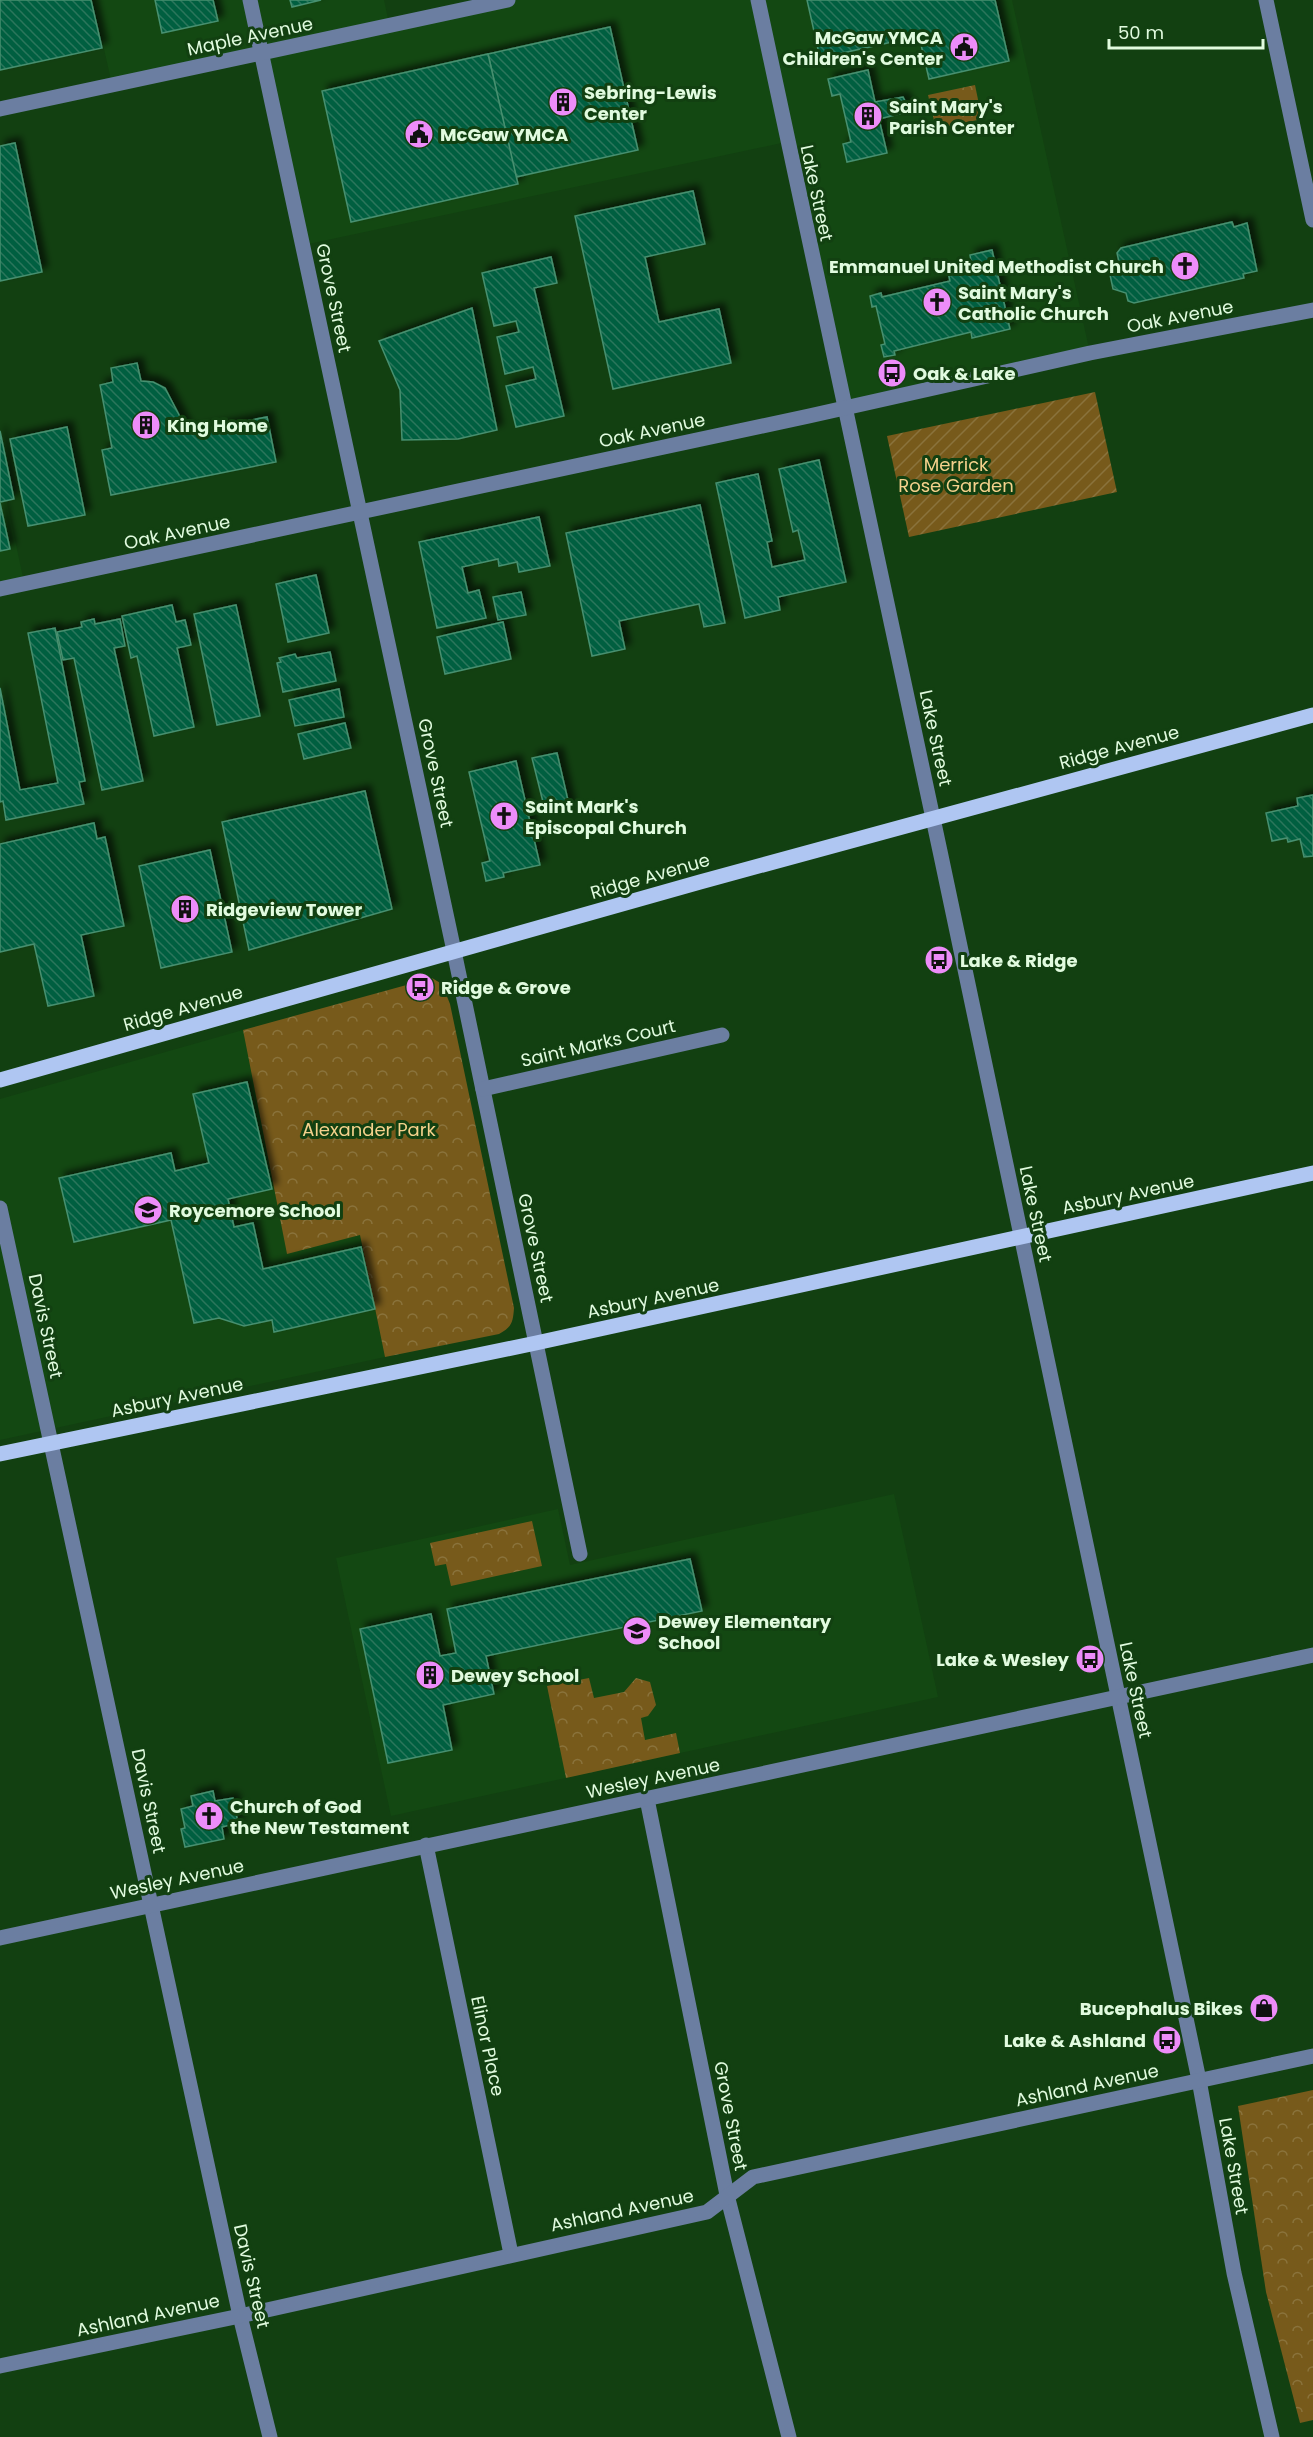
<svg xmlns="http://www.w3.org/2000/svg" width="1313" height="2437" viewBox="0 0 1313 2437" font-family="Poppins,sans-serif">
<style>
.built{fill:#134812}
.park{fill:url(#park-crowns)}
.garden{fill:url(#garden-furrows)}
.building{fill:url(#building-back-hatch);stroke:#46906f;stroke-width:1.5;filter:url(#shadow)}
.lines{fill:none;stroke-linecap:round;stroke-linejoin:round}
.minor{stroke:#6b7ea1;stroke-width:15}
.major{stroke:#afc6f2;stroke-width:15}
.labels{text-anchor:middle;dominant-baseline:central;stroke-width:6;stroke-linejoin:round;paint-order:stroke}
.street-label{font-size:18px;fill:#e1fbdf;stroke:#124011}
.poi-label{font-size:18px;font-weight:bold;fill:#e1fbdf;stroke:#124011;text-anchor:start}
.park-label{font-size:18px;fill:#f5d18c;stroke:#124011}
</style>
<defs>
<pattern id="park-crowns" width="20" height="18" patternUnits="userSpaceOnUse" patternTransform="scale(1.5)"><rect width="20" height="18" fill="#775a1b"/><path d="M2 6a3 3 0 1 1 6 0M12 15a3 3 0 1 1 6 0" fill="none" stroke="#8a733c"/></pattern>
<pattern id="garden-furrows" width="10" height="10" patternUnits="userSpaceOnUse" patternTransform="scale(1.5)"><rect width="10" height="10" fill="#775a1b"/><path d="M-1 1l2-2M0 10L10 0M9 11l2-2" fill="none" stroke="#8a733c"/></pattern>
<pattern id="building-back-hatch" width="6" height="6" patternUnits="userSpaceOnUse" patternTransform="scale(1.5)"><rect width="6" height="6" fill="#055e40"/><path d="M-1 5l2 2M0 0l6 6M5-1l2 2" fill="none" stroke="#29765b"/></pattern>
<filter id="shadow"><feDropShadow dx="5.5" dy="-5.5" stdDeviation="3" flood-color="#0009"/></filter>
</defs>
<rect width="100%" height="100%" fill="#124011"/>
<g class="built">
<path d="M93 0H384L388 19 480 0H1012L1090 353 844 409 786 142 299 246 260 57 113 89Z"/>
<path d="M0 470 25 587 0 592Z"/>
<path d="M243 1030 287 1253 360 1235 385 1357 0 1440V1099Z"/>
<path d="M894 1494 938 1697 391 1816 336 1558 558 1509 570 1565Z"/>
</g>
<g class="park">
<path d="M975 85 982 119 936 129 928 95Z"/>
<path d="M432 978 442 984 450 1004 514 1308C513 1322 512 1327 499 1334L385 1357 360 1235 287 1254 243 1030Z"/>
<path d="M532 1521 542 1566 451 1586 446 1564 435 1566 430 1543Z"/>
<path d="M589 1678 594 1698 624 1692 636 1678 650 1682 656 1705 648 1716 641 1718 645 1740 676 1733 680 1753 566 1778 547 1686Z"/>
<path d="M1313 2090V2420L1300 2423 1266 2292 1238 2106Z"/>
</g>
<path class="garden" d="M1095 392 1117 492 909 537 887 436Z"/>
<g class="building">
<path d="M0 0H91L102 48 0 70Z"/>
<path d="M155 0H213L218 21 162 33Z"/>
<path d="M290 0H321L292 7Z"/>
<path d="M807 0H995L1009 61 929 79 919 36 820 58Z"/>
<path d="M610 27 638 150 516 177 488 54Z"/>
<path d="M488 54 518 184 351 222 322 91Z"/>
<path d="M868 70 875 102 903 97 908 107 903 113 879 119 887 153 847 162 843 144 851 142 840 94 832 96 828 79Z"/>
<path d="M15 143 42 272 0 281V146Z"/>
<path d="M693 191 705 244 645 257 659 322 719 309 731 363 613 389 575 216Z"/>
<path d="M1232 222 1234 227 1247 223 1257 271 1243 274 1244 278 1134 303 1128 301 1126 293 1113 289 1109 270 1119 262 1117 253 1121 248Z"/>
<path d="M992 250 1010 329 972 338 971 332 894 351 895 355 884 357 881 345 885 344 876 306 872 307 870 296 881 293 882 297 950 281 948 272 972 267 970 255Z"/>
<path d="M551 257 557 283 534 288 564 416 516 427 506 386 536 379 533 367 505 374 497 337 519 332 516 321 494 326 482 273Z"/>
<path d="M472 308 497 430 458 439 402 440 400 390 379 341Z"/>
<path d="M137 363 141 381 153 382 165 388 188 432 267 417 276 462 111 495 102 450 112 448 100 385 113 382 111 368Z"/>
<path d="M67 427 85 515 28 526 10 439Z"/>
<path d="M0 431 14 499 0 502Z"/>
<path d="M819 460 846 582 778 597 780 610 745 618 716 483 758 474 772 541 767 542 772 567 805 560 798 530 793 532 779 469Z"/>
<path d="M0 503 10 549 0 551Z"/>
<path d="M700 505 725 623 704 627 699 604 619 621 625 649 592 656 566 533Z"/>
<path d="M539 517 550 566 519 572 517 562 499 566 498 559 462 567 468 593 479 590 486 618 437 628 419 542Z"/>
<path d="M316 575 329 633 288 642 276 584Z"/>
<path d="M521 592 526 615 498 620 493 597Z"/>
<path d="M172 605 176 622 185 620 191 645 177 648 194 727 154 736 137 656 131 658 122 616Z"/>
<path d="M236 605 260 716 217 725 194 614Z"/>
<path d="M94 619 95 624 120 619 125 646 114 648 143 781 102 790 74 658 63 660 57 632 82 627 81 622Z"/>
<path d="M503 622 511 659 445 674 437 637Z"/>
<path d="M55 628 85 781 79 782 84 804 6 820 3 801 0 802V688L20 790 58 783 28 633Z"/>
<path d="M330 652 336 681 283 692 277 663 281 662 279 658 295 654 297 658Z"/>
<path d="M339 689 344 717 295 726 289 700Z"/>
<path d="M345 723 351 748 304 759 298 734Z"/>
<path d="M557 753 570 809 546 814 532 758Z"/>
<path d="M516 761 540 865 503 873 504 877 486 881 482 863 490 861 469 772Z"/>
<path d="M365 791 392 909 249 950 222 822Z"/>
<path d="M1313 795V856L1304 857 1300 839 1288 842 1287 838 1272 841 1266 813 1298 806 1297 798Z"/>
<path d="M94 823 97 839 105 837 124 926 81 935 94 996 48 1006 34 944 0 952V844Z"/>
<path d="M210 850 232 952 161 968 139 866Z"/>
<path d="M247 1082 272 1189 228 1199 234 1227 253 1223 263 1269 361 1247 375 1309 274 1332 272 1320 244 1326 219 1318 194 1323 171 1220 74 1242 59 1178 171 1153 175 1171 209 1163 193 1094Z"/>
<path d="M690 1559 702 1611 486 1656 494 1694 443 1705 452 1750 388 1763 360 1629 431 1614 440 1656 456 1653 447 1609Z"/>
<path d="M213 1791 215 1801 233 1798 238 1823 222 1827 224 1839 185 1847 181 1829 185 1828 181 1809 193 1806 191 1796Z"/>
</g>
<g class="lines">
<g class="minor">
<path d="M250 0 454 951 580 1554"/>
<path d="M758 0 940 851 1199 2080 1234 2273 1272 2437"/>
<path d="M1266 0 1313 220"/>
<path d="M0 109 508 0"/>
<path d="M0 589 809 416 1090 353 1313 310"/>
<path d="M483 1089 722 1035"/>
<path d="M0 1208 240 2316 270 2437"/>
<path d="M647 1799 727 2195 789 2437"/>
<path d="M426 1845 511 2254"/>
<path d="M0 1938 1313 1655"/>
<path d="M0 2366 240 2316 707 2212 753 2177 1313 2056"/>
</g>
<g class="major">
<path d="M0 1080 700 882 1313 715"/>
<path d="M0 1454 536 1343 1313 1173"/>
</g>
</g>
<defs>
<g id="civic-disc" transform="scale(1.5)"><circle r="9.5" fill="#ed8cf9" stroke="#124011"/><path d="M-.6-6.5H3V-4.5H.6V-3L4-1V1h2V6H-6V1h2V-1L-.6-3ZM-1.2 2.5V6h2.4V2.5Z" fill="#111"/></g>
<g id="building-disc" transform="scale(1.5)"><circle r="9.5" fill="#ed8cf9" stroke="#124011"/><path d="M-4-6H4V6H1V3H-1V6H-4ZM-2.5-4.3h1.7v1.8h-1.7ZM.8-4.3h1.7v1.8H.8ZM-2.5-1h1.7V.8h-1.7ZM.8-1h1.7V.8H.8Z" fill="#111"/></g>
<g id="church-disc" transform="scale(1.5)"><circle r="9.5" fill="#ed8cf9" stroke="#124011"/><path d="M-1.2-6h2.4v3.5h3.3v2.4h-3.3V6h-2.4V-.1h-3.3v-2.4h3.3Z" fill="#111"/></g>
<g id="bus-disc" transform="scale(1.5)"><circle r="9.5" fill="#ed8cf9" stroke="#124011"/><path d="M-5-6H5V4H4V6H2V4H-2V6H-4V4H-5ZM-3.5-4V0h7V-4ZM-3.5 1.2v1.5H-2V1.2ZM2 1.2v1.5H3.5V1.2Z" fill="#111"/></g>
<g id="school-disc" transform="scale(1.5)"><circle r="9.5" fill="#ed8cf9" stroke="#124011"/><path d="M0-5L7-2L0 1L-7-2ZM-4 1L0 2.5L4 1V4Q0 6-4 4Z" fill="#111"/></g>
<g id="shop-disc" transform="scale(1.5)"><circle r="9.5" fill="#ed8cf9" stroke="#124011"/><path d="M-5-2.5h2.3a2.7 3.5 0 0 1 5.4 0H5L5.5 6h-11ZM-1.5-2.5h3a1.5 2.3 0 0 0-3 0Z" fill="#111"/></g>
</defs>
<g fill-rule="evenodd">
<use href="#civic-disc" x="964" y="47"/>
<use href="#building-disc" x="563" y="102"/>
<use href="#building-disc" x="868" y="116"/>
<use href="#civic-disc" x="419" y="134"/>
<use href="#church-disc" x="1185" y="266"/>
<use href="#church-disc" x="937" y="302"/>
<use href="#bus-disc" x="892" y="373"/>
<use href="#building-disc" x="146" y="425"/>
<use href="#church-disc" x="504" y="816"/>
<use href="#building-disc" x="185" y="909"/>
<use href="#bus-disc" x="939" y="960"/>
<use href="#bus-disc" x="420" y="987"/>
<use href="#school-disc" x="148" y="1210"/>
<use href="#school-disc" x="637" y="1631"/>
<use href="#bus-disc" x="1090" y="1659"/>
<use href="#building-disc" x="430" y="1675"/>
<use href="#church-disc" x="209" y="1816"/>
<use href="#shop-disc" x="1264" y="2008"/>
<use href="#bus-disc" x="1167" y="2040"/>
</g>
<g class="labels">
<g class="street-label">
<text transform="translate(250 36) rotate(-12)">Maple Avenue</text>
<text transform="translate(817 193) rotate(78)">Lake Street</text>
<text transform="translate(334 298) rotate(78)">Grove Street</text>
<text transform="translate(1180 316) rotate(-11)">Oak Avenue</text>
<text transform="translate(652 430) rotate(-12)">Oak Avenue</text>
<text transform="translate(177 532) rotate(-12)">Oak Avenue</text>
<text transform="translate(936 738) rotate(78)">Lake Street</text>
<text transform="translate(1119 747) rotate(-15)">Ridge Avenue</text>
<text transform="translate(436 773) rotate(78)">Grove Street</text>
<text transform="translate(650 876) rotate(-16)">Ridge Avenue</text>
<text transform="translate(183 1008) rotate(-16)">Ridge Avenue</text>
<text transform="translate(598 1043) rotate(-13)">Saint Marks Court</text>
<text transform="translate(1128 1194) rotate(-12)">Asbury Avenue</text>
<text transform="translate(1036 1214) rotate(78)">Lake Street</text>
<text transform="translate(536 1248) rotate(78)">Grove Street</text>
<text transform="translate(653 1298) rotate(-12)">Asbury Avenue</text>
<text transform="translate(46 1326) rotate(78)">Davis Street</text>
<text transform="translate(177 1397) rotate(-12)">Asbury Avenue</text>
<text transform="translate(1136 1690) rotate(78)">Lake Street</text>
<text transform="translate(653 1778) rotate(-12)">Wesley Avenue</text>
<text transform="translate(149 1801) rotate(78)">Davis Street</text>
<text transform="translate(177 1879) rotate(-12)">Wesley Avenue</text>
<text transform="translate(488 2046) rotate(78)">Elinor Place</text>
<text transform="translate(1087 2085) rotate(-12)">Ashland Avenue</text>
<text transform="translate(731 2116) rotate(79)">Grove Street</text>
<text transform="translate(1234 2166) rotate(80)">Lake Street</text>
<text transform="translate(622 2210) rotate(-12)">Ashland Avenue</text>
<text transform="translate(252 2276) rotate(77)">Davis Street</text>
<text transform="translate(148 2315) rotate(-12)">Ashland Avenue</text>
</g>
<g class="poi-label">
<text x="943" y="37" text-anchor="end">McGaw YMCA<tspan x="943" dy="21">Children's Center</tspan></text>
<text x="584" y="92">Sebring-Lewis<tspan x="584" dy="21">Center</tspan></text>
<text x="889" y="106">Saint Mary's<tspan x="889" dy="21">Parish Center</tspan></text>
<text x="440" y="134">McGaw YMCA</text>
<text x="1164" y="266" text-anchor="end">Emmanuel United Methodist Church</text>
<text x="958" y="292">Saint Mary's<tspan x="958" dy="21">Catholic Church</tspan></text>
<text x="913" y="373">Oak &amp; Lake</text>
<text x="167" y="425">King Home</text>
<text x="525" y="806">Saint Mark's<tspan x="525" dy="21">Episcopal Church</tspan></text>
<text x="206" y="909">Ridgeview Tower</text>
<text x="960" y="960">Lake &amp; Ridge</text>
<text x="441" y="987">Ridge &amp; Grove</text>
<text x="169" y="1210">Roycemore School</text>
<text x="658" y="1621">Dewey Elementary<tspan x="658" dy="21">School</tspan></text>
<text x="1069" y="1659" text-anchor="end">Lake &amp; Wesley</text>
<text x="451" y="1675">Dewey School</text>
<text x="230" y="1806">Church of God<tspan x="230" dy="21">the New Testament</tspan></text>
<text x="1243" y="2008" text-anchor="end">Bucephalus Bikes</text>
<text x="1146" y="2040" text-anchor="end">Lake &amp; Ashland</text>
</g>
<g class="park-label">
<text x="956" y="464">Merrick<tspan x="956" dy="21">Rose Garden</tspan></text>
<text x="369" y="1129">Alexander Park</text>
</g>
</g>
<path d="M1109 39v9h154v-9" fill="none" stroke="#e1fbdf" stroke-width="3"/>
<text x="1118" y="39" font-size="18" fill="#e1fbdf" stroke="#124011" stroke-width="4.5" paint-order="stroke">50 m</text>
</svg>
